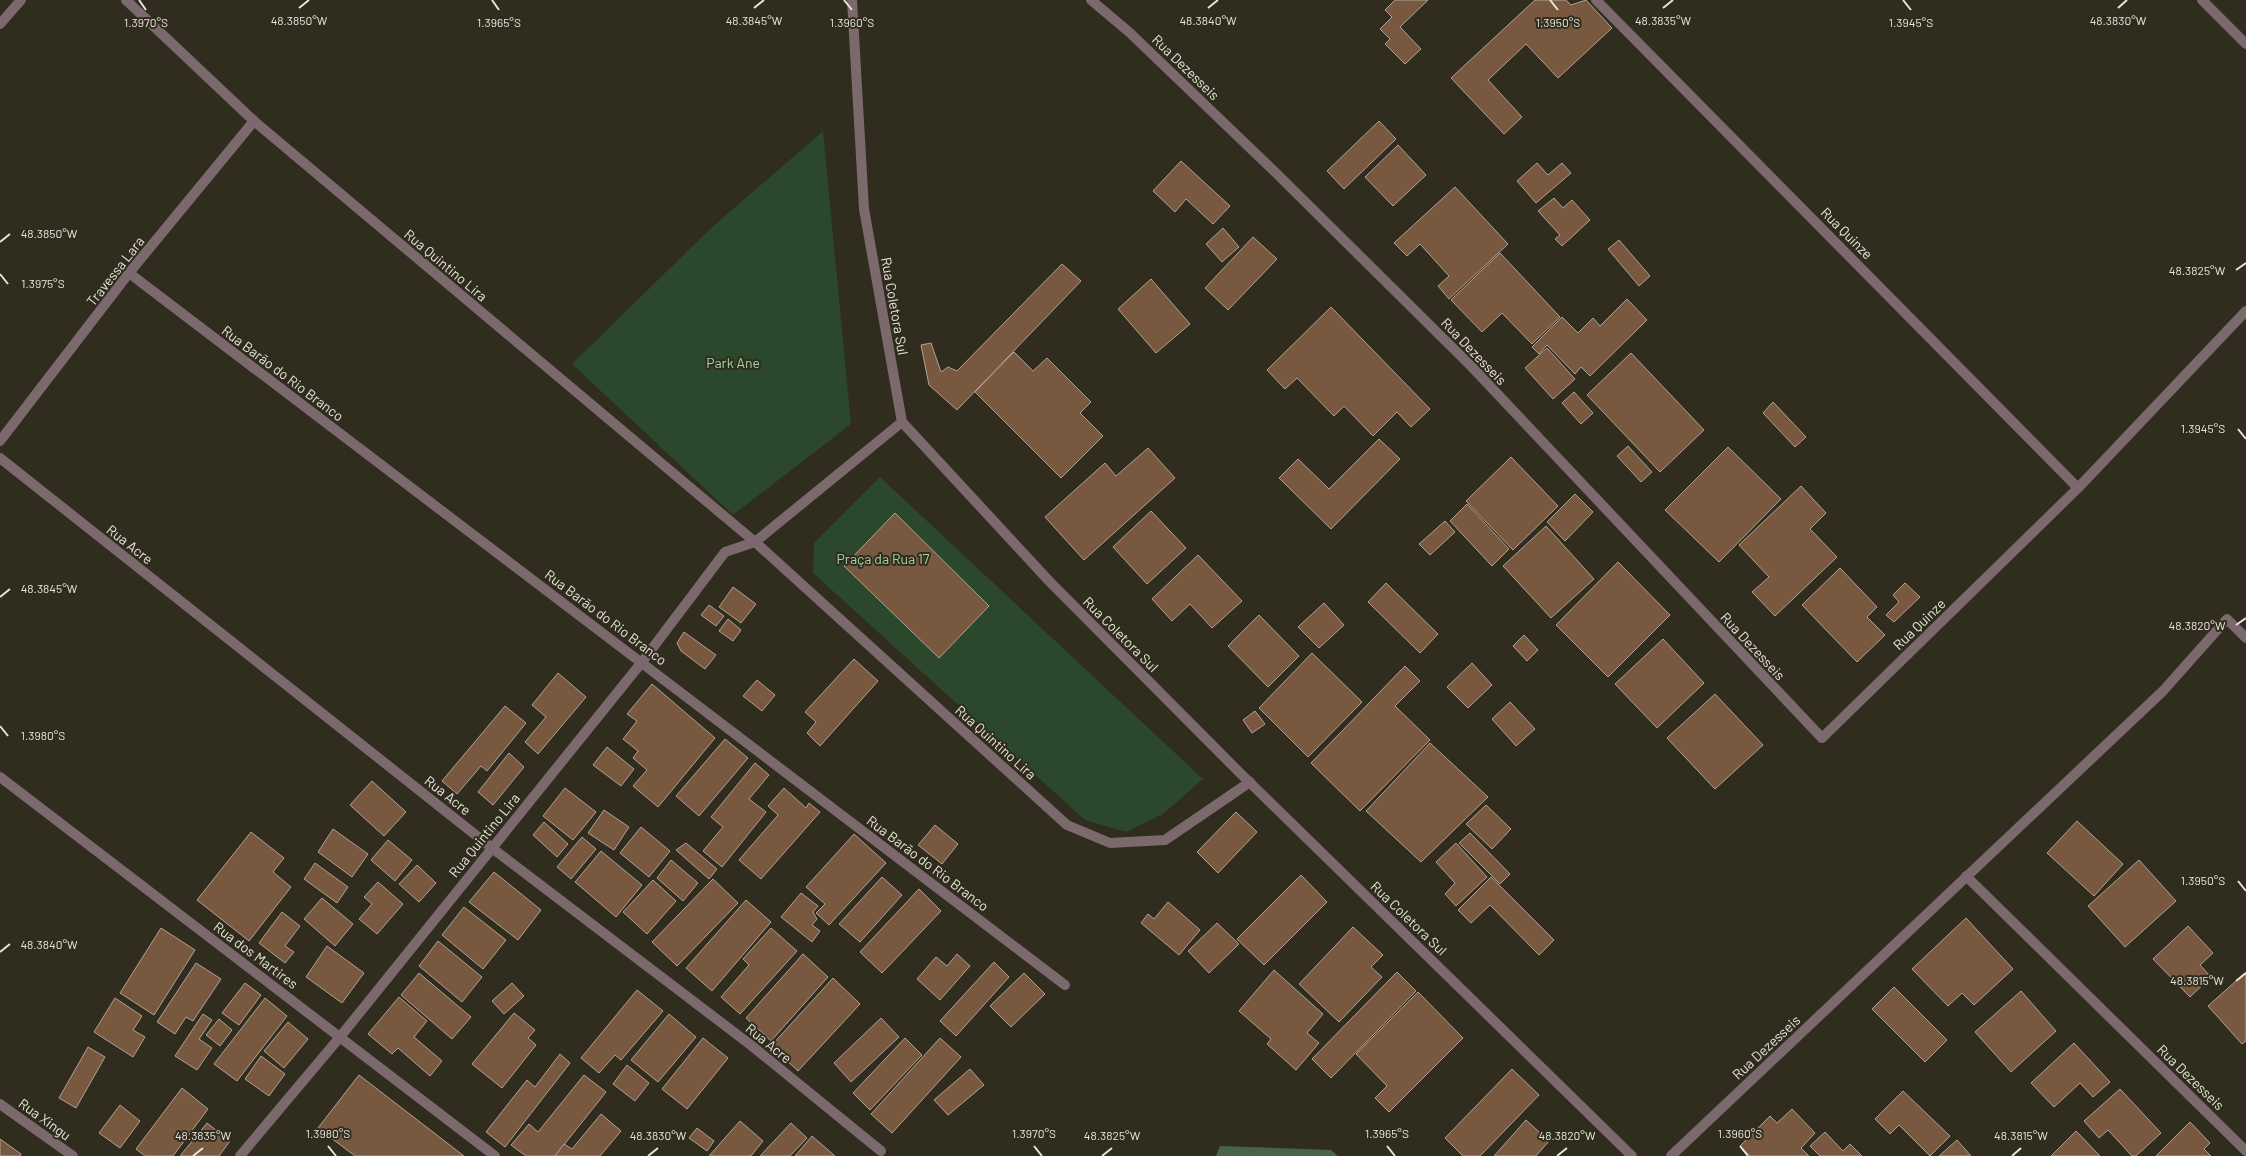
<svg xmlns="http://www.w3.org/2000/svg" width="2246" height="1156" viewBox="0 0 2246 1156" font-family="Barlow,sans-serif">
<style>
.green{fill:#2b472c}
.forest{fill:#476448}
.building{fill:#795840;stroke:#b1a195}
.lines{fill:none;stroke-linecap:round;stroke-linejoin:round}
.minor{stroke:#7c696e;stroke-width:10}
.tertiary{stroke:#7c696e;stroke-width:10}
.ticks{fill:none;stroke:#e6e4db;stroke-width:2}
.labels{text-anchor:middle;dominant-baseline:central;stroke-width:4;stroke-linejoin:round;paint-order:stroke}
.street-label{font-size:14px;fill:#e6e4db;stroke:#302c1e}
.park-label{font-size:14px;fill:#a2d6a4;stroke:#302c1e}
.ticks-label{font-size:12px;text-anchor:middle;fill:#e6e4db;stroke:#302c1e;stroke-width:4;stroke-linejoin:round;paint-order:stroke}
</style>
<rect width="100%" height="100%" fill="#302c1e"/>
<g class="green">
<path d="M823 131 851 424 733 515 572 364 710 229Z"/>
<path d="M880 477 1203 779 1163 814 1126 832 1085 820 813 573 814 543Z"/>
</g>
<path class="forest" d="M1220 1146 1331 1150 1338 1156H1216Z"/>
<g class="building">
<path d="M1395 0H1428L1400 27 1421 49 1405 64 1385 44 1390 39 1380 29 1392 17 1385 10Z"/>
<path d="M1535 0H1566L1571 5 1586 0 1612 28 1558 78 1526 44 1488 80 1522 117 1504 134 1451 78Z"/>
<path d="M1379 121 1396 139 1344 189 1327 171Z"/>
<path d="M1398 145 1426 175 1393 206 1365 177Z"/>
<path d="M1181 161 1230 206 1213 224 1186 199 1175 212 1153 191Z"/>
<path d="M1537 163 1548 175 1562 163 1571 173 1536 203 1517 181Z"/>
<path d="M1455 187 1508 244 1449 299 1438 286 1449 276 1420 244 1407 256 1394 243Z"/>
<path d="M1554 198 1563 208 1572 200 1590 220 1562 246 1555 239 1560 235 1538 211Z"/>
<path d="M1223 228 1239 247 1222 262 1206 244Z"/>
<path d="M1253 237 1277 259 1228 310 1205 288Z"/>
<path d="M1619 240 1650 276 1639 286 1608 249Z"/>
<path d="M1500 253 1560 317 1532 344 1502 313 1482 332 1451 300Z"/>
<path d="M1062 264 1081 281 957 410 929 385 921 345 931 343 941 372 948 367 957 371Z"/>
<path d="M1151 279 1190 324 1156 353 1118 309Z"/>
<path d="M1627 299 1647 320 1590 376 1581 367 1575 374 1547 345 1539 354 1532 347 1562 317 1578 333 1593 318 1600 326Z"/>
<path d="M1331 307 1430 409 1411 427 1397 412 1373 436 1344 406 1334 416 1297 378 1285 389 1267 370Z"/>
<path d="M1547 348 1575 379 1553 399 1525 368Z"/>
<path d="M1014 352 1033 371 1047 358 1091 402 1080 413 1103 436 1061 478 975 392Z"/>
<path d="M1631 353 1704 430 1660 472 1587 395Z"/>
<path d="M1574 392 1593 413 1581 424 1562 403Z"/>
<path d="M1773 402 1806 437 1795 447 1763 413Z"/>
<path d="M1379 439 1400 459 1331 529 1279 478 1298 459 1329 489Z"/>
<path d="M1628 446 1652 472 1641 482 1617 456Z"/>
<path d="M1728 447 1781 499 1719 562 1665 510Z"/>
<path d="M1148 448 1175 478 1084 560 1045 517 1105 463 1116 476Z"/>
<path d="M1511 457 1558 506 1513 550 1466 501Z"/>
<path d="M1801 486 1826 513 1810 529 1837 557 1775 616 1752 592 1769 577 1739 545Z"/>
<path d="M1575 494 1593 512 1565 541 1547 522Z"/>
<path d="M1467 504 1509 549 1492 566 1450 521Z"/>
<path d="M1151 511 1186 548 1147 584 1113 547Z"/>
<path d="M895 513 989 606 939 658 844 566Z"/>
<path d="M1445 521 1455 532 1430 555 1419 544Z"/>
<path d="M1546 526 1594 579 1551 618 1503 566Z"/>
<path d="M1198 555 1242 601 1212 628 1190 604 1172 621 1152 599Z"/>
<path d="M1618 562 1670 615 1608 677 1556 625Z"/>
<path d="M1840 568 1877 607 1867 617 1885 635 1857 662 1802 605Z"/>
<path d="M1386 583 1438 634 1420 653 1368 602Z"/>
<path d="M1905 583 1920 597 1894 622 1886 615 1899 602 1893 595Z"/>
<path d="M733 587 756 604 741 623 719 607Z"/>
<path d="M1324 603 1344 625 1319 648 1298 627Z"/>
<path d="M709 605 724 616 716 626 701 615Z"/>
<path d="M1259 615 1299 656 1268 687 1228 646Z"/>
<path d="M728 619 741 630 733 641 719 631Z"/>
<path d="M684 632 716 655 705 669 681 651 677 643Z"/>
<path d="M1524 635 1538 650 1527 661 1513 646Z"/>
<path d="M1663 639 1704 683 1657 728 1615 684Z"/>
<path d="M1312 653 1362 702 1308 757 1259 708Z"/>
<path d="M854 659 878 681 820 746 807 733 816 722 805 712Z"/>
<path d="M1472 663 1492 685 1468 708 1447 687Z"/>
<path d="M1405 666 1420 681 1395 706 1430 740 1360 811 1311 763Z"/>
<path d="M558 673 586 697 538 754 525 742 546 717 532 705Z"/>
<path d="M757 680 775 695 762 711 743 696Z"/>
<path d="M652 684 715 738 658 807 633 786 647 770 633 758 638 751 623 739 637 721 627 714Z"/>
<path d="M1715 694 1763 745 1715 789 1667 738Z"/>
<path d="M1510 702 1535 729 1516 746 1492 719Z"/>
<path d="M505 706 526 723 487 771 481 766 457 794 442 781Z"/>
<path d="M1255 711 1265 724 1252 733 1243 720Z"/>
<path d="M725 739 748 758 699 816 676 796Z"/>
<path d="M1430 743 1488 797 1421 862 1366 811Z"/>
<path d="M607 747 634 769 621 786 593 765Z"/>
<path d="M509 753 524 767 493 805 478 792Z"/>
<path d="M755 763 769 775 749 799 766 812 722 867 703 851 723 827 711 817Z"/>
<path d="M372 781 406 812 384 836 350 805Z"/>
<path d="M565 788 596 812 573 840 543 816Z"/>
<path d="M784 788 806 808 809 803 820 812 761 879 739 860 778 815 768 806Z"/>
<path d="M1486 805 1511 829 1492 849 1466 824Z"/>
<path d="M604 810 629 827 614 850 588 833Z"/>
<path d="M1236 812 1257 832 1218 873 1197 852Z"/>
<path d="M2077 821 2123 864 2094 896 2047 853Z"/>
<path d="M544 822 568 844 557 857 533 835Z"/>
<path d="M935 825 958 844 942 864 918 845Z"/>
<path d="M641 827 670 851 649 877 620 853Z"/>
<path d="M333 829 368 854 352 877 318 852Z"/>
<path d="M251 832 284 858 273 872 291 887 249 941 197 900Z"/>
<path d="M1470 833 1510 874 1500 884 1459 843Z"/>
<path d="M854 834 886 863 829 925 816 913 825 904 806 887Z"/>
<path d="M582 837 596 849 571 879 557 867Z"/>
<path d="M388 840 412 860 395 881 371 860Z"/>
<path d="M686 843 717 869 709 879 676 850Z"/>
<path d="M1456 843 1487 877 1456 906 1445 894 1455 883 1436 862Z"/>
<path d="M601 851 642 885 616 917 575 882Z"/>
<path d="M671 860 698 883 683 901 657 878Z"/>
<path d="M2139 860 2176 901 2125 947 2088 906Z"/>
<path d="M315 863 348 887 337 903 304 879Z"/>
<path d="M417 865 436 883 419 902 399 884Z"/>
<path d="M494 872 541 910 518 940 469 902Z"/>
<path d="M1301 875 1327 902 1264 965 1237 939Z"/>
<path d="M882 877 902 895 860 942 839 924Z"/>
<path d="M1491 877 1554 940 1539 955 1490 905 1471 923 1458 910Z"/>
<path d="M713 879 738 903 677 966 652 942Z"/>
<path d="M653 880 676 901 647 934 623 912Z"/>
<path d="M378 882 403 904 377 934 359 919 372 904 364 897Z"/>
<path d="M919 889 941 911 882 973 860 952Z"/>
<path d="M801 893 818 906 813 912 817 919 812 925 820 931 812 942 781 917Z"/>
<path d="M322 898 353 924 335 946 304 919Z"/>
<path d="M746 900 771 922 712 991 686 968Z"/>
<path d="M1168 902 1200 930 1179 955 1141 923 1148 914 1154 919Z"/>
<path d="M464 907 506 940 483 969 442 935Z"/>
<path d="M282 912 300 926 285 946 294 952 285 963 259 943Z"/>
<path d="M1966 918 2013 969 1974 1005 1962 993 1948 1006 1912 969Z"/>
<path d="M1217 923 1239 944 1209 973 1188 951Z"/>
<path d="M2188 926 2213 953 2200 965 2211 977 2190 997 2153 959Z"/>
<path d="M1353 927 1383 955 1371 967 1382 977 1339 1022 1299 984Z"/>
<path d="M161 928 195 950 154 1015 120 993Z"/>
<path d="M771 928 797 951 740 1014 721 997 749 965 743 959Z"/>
<path d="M438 941 482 977 462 1002 419 966Z"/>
<path d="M327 946 364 973 342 1003 306 977Z"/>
<path d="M803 954 828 977 771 1041 746 1018Z"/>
<path d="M957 954 970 966 940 1000 917 979 936 957 947 966Z"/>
<path d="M994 962 1009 977 956 1036 940 1021Z"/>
<path d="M196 963 221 979 193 1021 186 1017 175 1034 157 1022Z"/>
<path d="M1274 970 1323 1014 1307 1033 1319 1043 1296 1070 1267 1044 1271 1039 1239 1011Z"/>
<path d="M1397 972 1416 991 1331 1078 1312 1059Z"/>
<path d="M2246 972V1041L2242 1044 2208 1006Z"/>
<path d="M419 973 471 1017 452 1039 401 995Z"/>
<path d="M1024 973 1045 994 1011 1027 990 1006Z"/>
<path d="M833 978 860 1004 798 1071 771 1046Z"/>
<path d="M245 983 261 995 239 1025 222 1013Z"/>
<path d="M512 983 524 996 504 1014 492 1001Z"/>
<path d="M1894 987 1947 1040 1925 1062 1872 1009Z"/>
<path d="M637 990 663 1011 621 1060 615 1055 599 1073 581 1058Z"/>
<path d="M2021 991 2056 1031 2011 1072 1975 1032Z"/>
<path d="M1418 992 1463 1038 1389 1112 1375 1098 1387 1086 1356 1054Z"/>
<path d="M399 997 427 1021 414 1037 442 1061 430 1076 398 1048 392 1054 368 1034Z"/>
<path d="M115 998 142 1016 133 1030 145 1037 133 1057 94 1032Z"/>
<path d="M265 998 287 1016 237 1081 214 1064Z"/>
<path d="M514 1013 535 1030 528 1038 536 1045 502 1088 472 1064Z"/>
<path d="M203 1014 212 1020 199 1039 212 1048 197 1070 175 1056Z"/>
<path d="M669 1014 696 1037 658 1082 631 1060Z"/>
<path d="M881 1018 899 1037 851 1082 834 1063Z"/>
<path d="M219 1019 232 1030 220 1046 206 1035Z"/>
<path d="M288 1022 308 1039 284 1068 264 1051Z"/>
<path d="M703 1038 728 1058 687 1109 662 1089Z"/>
<path d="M905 1038 922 1055 870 1110 853 1093Z"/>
<path d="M940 1038 961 1057 892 1133 871 1114Z"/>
<path d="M2074 1043 2110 1082 2093 1097 2080 1083 2054 1107 2031 1083Z"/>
<path d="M88 1047 105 1057 76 1108 59 1098Z"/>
<path d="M560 1054 570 1063 505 1147 486 1132 527 1080 535 1087Z"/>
<path d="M261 1056 285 1074 269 1096 245 1079Z"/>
<path d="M627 1065 649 1083 635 1101 613 1084Z"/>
<path d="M970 1069 984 1085 948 1115 934 1100Z"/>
<path d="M1512 1069 1539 1095 1480 1156H1463L1445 1138Z"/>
<path d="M359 1075 464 1156H355L318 1128Z"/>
<path d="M584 1075 606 1092 555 1156H526L511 1145 529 1124 538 1132Z"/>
<path d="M182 1088 208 1109 173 1156H145L136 1149Z"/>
<path d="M2120 1089 2161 1133 2136 1156H2132L2108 1130 2099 1138 2084 1121Z"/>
<path d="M1903 1091 1950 1136 1930 1156 1899 1125 1890 1134 1875 1119Z"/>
<path d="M120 1105 140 1121 120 1148 99 1133Z"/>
<path d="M1792 1109 1815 1133 1801 1148 1809 1156H1750L1740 1146 1770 1116 1777 1123Z"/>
<path d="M601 1114 621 1131 600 1156H555L564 1144 572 1149Z"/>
<path d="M1526 1120 1549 1141 1536 1156H1494Z"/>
<path d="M740 1121 763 1141 751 1156H709Z"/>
<path d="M2190 1122 2210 1143 2204 1149 2211 1156H2156Z"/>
<path d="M207 1123 230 1141 219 1156H180Z"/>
<path d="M791 1123 807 1138 790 1156H760Z"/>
<path d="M697 1128 714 1141 707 1151 689 1138Z"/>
<path d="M2076 1131 2100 1156H2051Z"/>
<path d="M1825 1132 1843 1151 1850 1144 1862 1156H1820L1810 1146Z"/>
<path d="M812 1136 835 1156H795Z"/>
<path d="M0 1139 21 1154 20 1156H0Z"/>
<path d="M1957 1140 1971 1156H1939Z"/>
</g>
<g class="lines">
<g class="minor">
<path d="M126 0 254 121 755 542 1067 825 1110 843 1165 840 1250 782"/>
<path d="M1091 0 1129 32 1275 172 1471 366 1822 738 2078 488 2246 311"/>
<path d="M1596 0 2078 488"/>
<path d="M2202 0 2246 44"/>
<path d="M0 24 21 0"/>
<path d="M129 273 1065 985"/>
<path d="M0 441 129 273 254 121"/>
<path d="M0 458 492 848 752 1046 881 1151"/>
<path d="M0 777 495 1156"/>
<path d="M1966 876 2246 1151"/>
<path d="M0 1104 73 1156"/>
<path d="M240 1156 340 1037 642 662 725 552 755 542 902 422"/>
<path d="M1671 1156 2163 691 2227 619 2246 638"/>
</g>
<path class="tertiary" d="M852 0 864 209 902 422 1050 582 1239 772 1632 1156"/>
</g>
<path class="ticks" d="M139 0 146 10M492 0 499 10M844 0 852 10M1550 0 1558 10M1903 0 1911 10M299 8 309 0M754 8 764 0M1208 8 1218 0M1663 8 1673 0M2118 8 2127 0M0 242 10 234M2236 270 2246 263M0 274 8 284M2238 429 2246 439M0 597 10 589M2236 625 2246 618M0 726 8 736M2238 881 2246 891M0 952 10 944M2236 981 2246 973M328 1146 336 1156M1034 1146 1042 1156M1387 1146 1395 1156M1740 1146 1748 1156M193 1156 203 1148M648 1156 658 1148M1102 1156 1112 1148M1557 1156 1567 1148M2012 1156 2021 1148"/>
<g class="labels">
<g class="street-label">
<text transform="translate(1186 67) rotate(44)">Rua Dezesseis</text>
<text transform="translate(1847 233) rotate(45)">Rua Quinze</text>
<text transform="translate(446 265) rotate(40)">Rua Quintino Lira</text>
<text transform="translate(115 271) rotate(-52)">Travessa Lara</text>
<text transform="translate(895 306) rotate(80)">Rua Coletora Sul</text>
<text transform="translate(1474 351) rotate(46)">Rua Dezesseis</text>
<text transform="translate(283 373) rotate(37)">Rua Barão do Rio Branco</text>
<text transform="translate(130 544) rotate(38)">Rua Acre</text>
<text transform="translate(606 617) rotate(37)">Rua Barão do Rio Branco</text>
<text transform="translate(1919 624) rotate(-44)">Rua Quinze</text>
<text transform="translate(1121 634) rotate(45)">Rua Coletora Sul</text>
<text transform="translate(1753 646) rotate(47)">Rua Dezesseis</text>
<text transform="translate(996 742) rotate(42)">Rua Quintino Lira</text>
<text transform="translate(448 795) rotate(38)">Rua Acre</text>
<text transform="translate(484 835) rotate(-51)">Rua Quintino Lira</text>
<text transform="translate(928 863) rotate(37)">Rua Barão do Rio Branco</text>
<text transform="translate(1409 918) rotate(44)">Rua Coletora Sul</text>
<text transform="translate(256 955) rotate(37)">Rua dos Martires</text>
<text transform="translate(769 1043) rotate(39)">Rua Acre</text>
<text transform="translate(1766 1047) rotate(-43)">Rua Dezesseis</text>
<text transform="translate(2191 1077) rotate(44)">Rua Dezesseis</text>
<text transform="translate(45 1119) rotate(36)">Rua Xingu</text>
</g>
<g class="park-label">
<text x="733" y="362">Park Ane</text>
<text x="883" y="558">Praça da Rua 17</text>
</g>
</g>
<g class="ticks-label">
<text x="299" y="25">48.3850°W</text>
<text x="754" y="25">48.3845°W</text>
<text x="1208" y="25">48.3840°W</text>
<text x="1663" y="25">48.3835°W</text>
<text x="2118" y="25">48.3830°W</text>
<text x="146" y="27">1.3970°S</text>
<text x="499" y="27">1.3965°S</text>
<text x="852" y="27">1.3960°S</text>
<text x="1558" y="27">1.3950°S</text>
<text x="1911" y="27">1.3945°S</text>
<text x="49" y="238">48.3850°W</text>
<text x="2197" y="275">48.3825°W</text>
<text x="43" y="288">1.3975°S</text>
<text x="2203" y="433">1.3945°S</text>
<text x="49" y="593">48.3845°W</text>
<text x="2197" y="630">48.3820°W</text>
<text x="43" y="740">1.3980°S</text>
<text x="2203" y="885">1.3950°S</text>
<text x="49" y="949">48.3840°W</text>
<text x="2197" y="985">48.3815°W</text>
<text x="328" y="1138">1.3980°S</text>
<text x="1034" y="1138">1.3970°S</text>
<text x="1387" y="1138">1.3965°S</text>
<text x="1740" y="1138">1.3960°S</text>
<text x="203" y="1140">48.3835°W</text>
<text x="658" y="1140">48.3830°W</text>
<text x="1112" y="1140">48.3825°W</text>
<text x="1567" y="1140">48.3820°W</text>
<text x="2021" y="1140">48.3815°W</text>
</g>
</svg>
